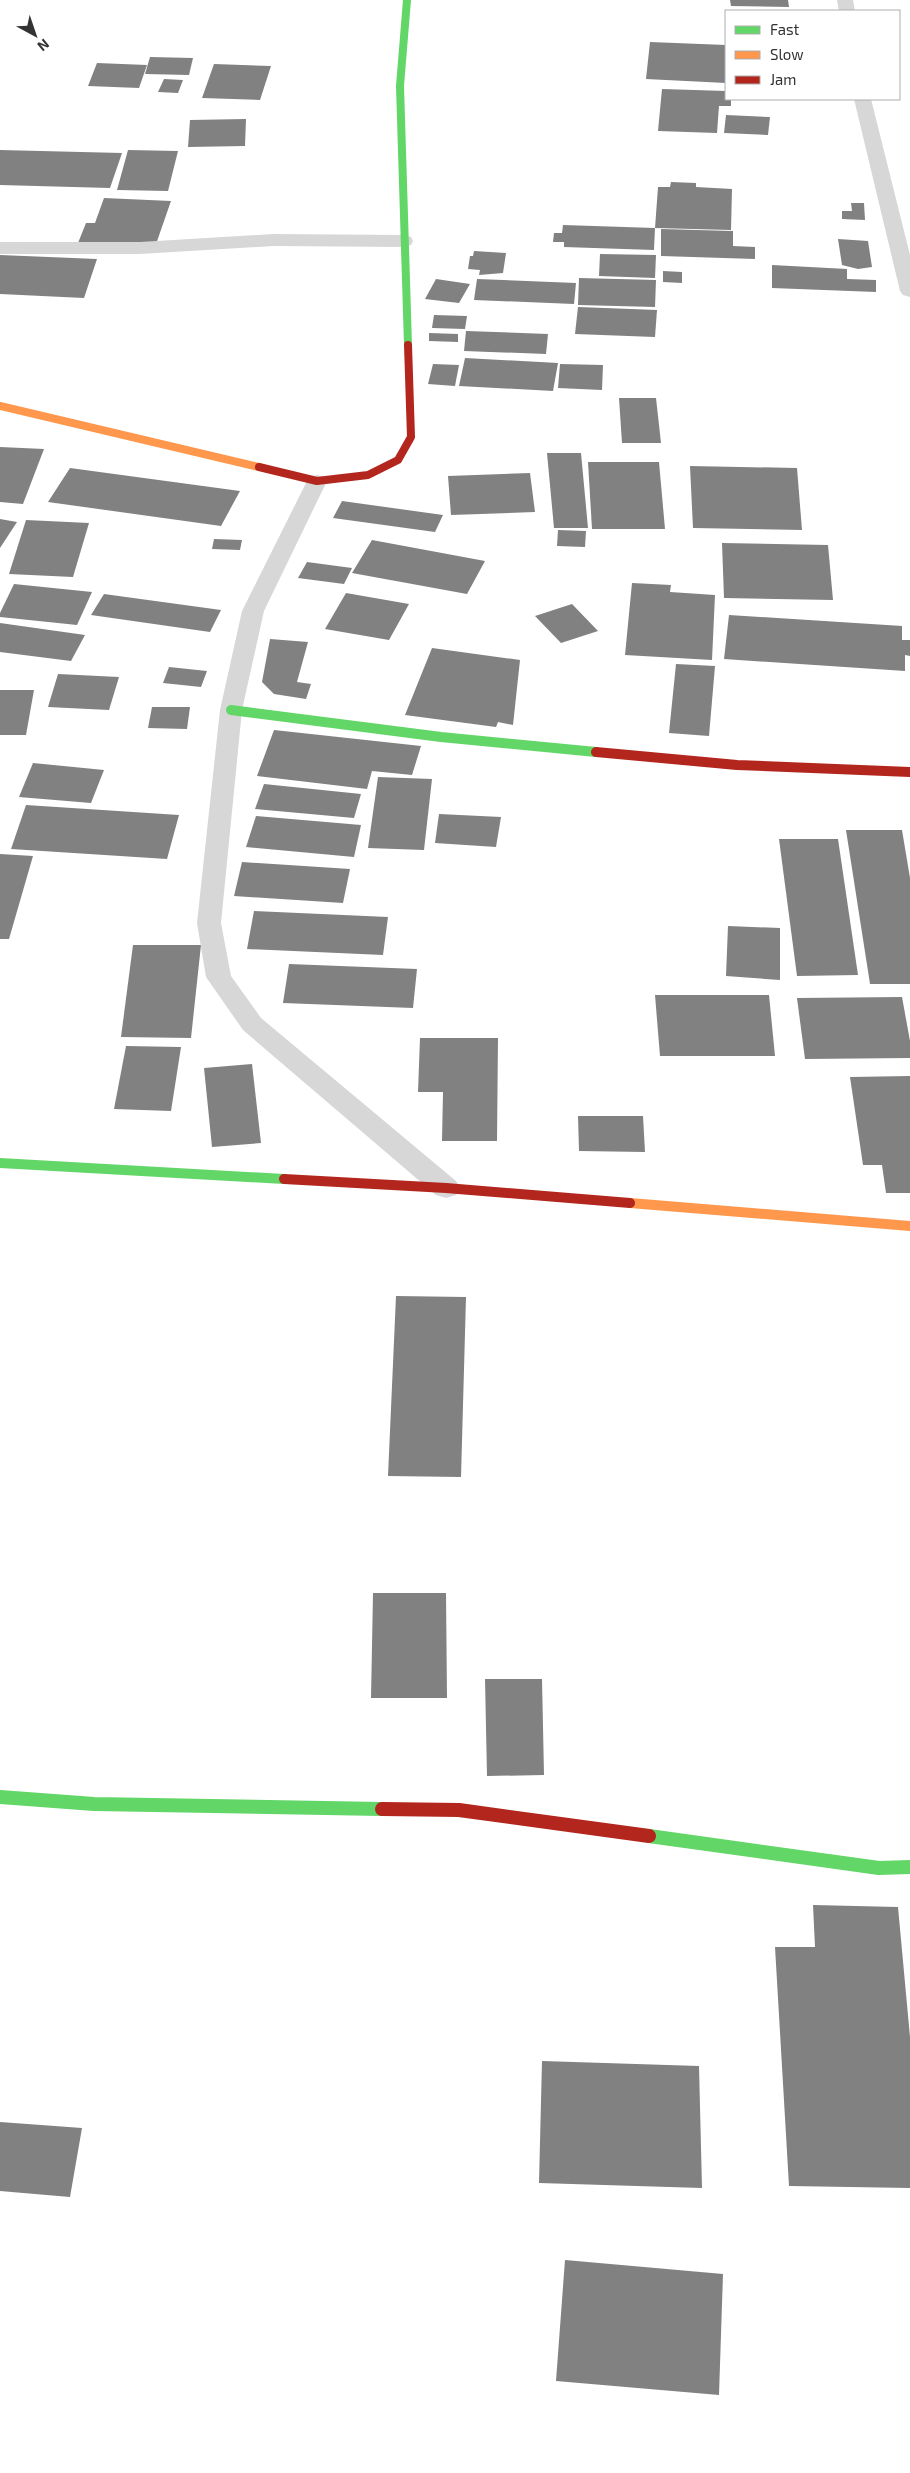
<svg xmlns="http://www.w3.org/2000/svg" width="910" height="2473" viewBox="0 0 910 2473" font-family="'Exo 2',sans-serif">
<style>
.building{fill:#818181}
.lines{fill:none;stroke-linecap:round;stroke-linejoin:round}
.street{fill:#d7d7d7;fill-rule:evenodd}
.fast-far2{stroke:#63d668;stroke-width:8}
.fast-far1{stroke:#63d668;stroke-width:10}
.fast{stroke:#63d668;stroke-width:14}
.slow-far1{stroke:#ff974d;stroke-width:8}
.slow{stroke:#ff974d;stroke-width:10}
.jam-far2{stroke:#b3261e;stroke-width:8}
.jam-far1{stroke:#b3261e;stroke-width:10}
.jam{stroke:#b3261e;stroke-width:14}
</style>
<rect width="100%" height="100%" fill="#fff"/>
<g class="building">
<path d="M730 0H788L789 7 731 6Z"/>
<path d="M650 42 726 45V83L646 79Z"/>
<path d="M150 57 193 58 189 75 145 74Z"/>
<path d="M97 63 147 65 139 88 88 86Z"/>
<path d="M214 64 271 66 260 100 202 98Z"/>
<path d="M164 79 183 80 178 93 158 92Z"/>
<path d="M662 89 726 91V99H731V106H719L717 133 658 131Z"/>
<path d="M726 115 770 117 768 135 724 133Z"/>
<path d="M246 119 245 146 188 147 190 120Z"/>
<path d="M0 150 122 153 110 188 0 185Z"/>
<path d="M128 150 178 151 168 191 117 190Z"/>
<path d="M671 182 696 183V187L732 189 731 230 655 228 658 187H670Z"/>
<path d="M104 198 171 201 155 247 78 243 86 223H95Z"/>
<path d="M851 203H864L865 220 842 219V211H852Z"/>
<path d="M563 225 655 228 654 250 564 247V242H553L554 233H562Z"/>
<path d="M661 229 733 231V246L755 247V259L661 256Z"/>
<path d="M838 239 868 241 872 267 858 269 842 265Z"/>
<path d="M474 251 506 253 503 273 479 275 480 270 468 269 470 256H473Z"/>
<path d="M600 254 656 255 655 278 599 276Z"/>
<path d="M0 255 97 259 84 298 0 294Z"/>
<path d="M772 265 847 269V279L876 280V292L772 288Z"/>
<path d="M663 271 682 272V283L663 282Z"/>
<path d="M579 278 656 280 655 307 578 305Z"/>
<path d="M436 279 470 284 459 303 425 299Z"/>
<path d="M477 279 576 283 574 304 474 300Z"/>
<path d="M578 307 657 310 655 337 575 334Z"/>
<path d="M434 315 467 316 465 329 432 328Z"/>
<path d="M466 331 548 334 546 354 464 351Z"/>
<path d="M429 333 458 334V342L429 341Z"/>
<path d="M465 358 558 363 553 391 459 386Z"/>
<path d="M433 364 459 365 455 386 428 384Z"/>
<path d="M560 364 603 365 602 390 558 388Z"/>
<path d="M619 398H656L661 443H622Z"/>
<path d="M0 447 44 449 23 504 0 502Z"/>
<path d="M547 453H581L588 528H554Z"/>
<path d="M588 462H659L665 529H592Z"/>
<path d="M690 466 797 468 802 530 693 528Z"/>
<path d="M70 468 240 491 221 526 48 502Z"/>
<path d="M530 473 535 512 451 515 448 476Z"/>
<path d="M342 501 443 515 435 532 333 518Z"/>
<path d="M0 519 17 522 0 548Z"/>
<path d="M26 520 89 523 73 577 9 574Z"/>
<path d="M558 530 586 531 585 547 557 546Z"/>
<path d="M214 539 242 540 240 550 212 549Z"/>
<path d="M372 540 485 561 467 594 352 573Z"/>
<path d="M722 543 828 545 833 600 724 598Z"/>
<path d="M307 562 352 568 344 584 298 578Z"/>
<path d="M632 583 671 585 670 592 715 595 712 660 625 655Z"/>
<path d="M14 584 92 592 77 625 0 617V613Z"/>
<path d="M346 593 409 604 389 640 325 629Z"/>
<path d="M104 594 221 610 210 632 91 615Z"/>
<path d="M572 604 598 631 561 643 535 616Z"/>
<path d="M729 615 902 626V640H910V656L905 655V671L724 659Z"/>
<path d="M0 623 85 635 71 661 0 652Z"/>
<path d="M270 639 308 642 297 682 311 684 306 699 274 694 262 682Z"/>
<path d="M432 648 520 660 513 725 498 722 496 727 405 715Z"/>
<path d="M676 664 715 666 709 736 669 733Z"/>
<path d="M169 667 207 671 201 687 163 683Z"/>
<path d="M58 674 119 677 109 710 48 707Z"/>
<path d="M0 690H34L26 735H0Z"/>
<path d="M152 707H190L187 729 148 728Z"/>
<path d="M274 730 421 746 412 775 372 771 367 789 257 776Z"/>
<path d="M33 763 104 770 91 803 19 797Z"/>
<path d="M378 777 432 779 424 850 368 848Z"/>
<path d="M264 784 361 794 354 818 255 809Z"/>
<path d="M26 805 179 815 167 859 11 849Z"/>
<path d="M439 814 501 817 496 847 435 843Z"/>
<path d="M256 816 361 825 354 857 246 847Z"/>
<path d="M846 830H902L910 878V984H870Z"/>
<path d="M779 839H838L858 975 797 976Z"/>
<path d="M0 854 33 856 9 939H0Z"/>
<path d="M242 862 350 869 343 903 234 896Z"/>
<path d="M254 911 388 917 383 955 247 949Z"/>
<path d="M728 926 780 928V980L726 976Z"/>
<path d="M133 945H201L191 1038 121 1037Z"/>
<path d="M289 964 417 969 413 1008 283 1003Z"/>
<path d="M655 995H769L775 1056H660Z"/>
<path d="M902 997 910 1041V1058L805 1059 797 998Z"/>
<path d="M420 1038H498L497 1141H442L443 1092H418Z"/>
<path d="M126 1046 181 1047 171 1111 114 1109Z"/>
<path d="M252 1064 261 1143 212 1147 204 1068Z"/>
<path d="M910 1076V1193H886L882 1165H863L850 1077Z"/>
<path d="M578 1116H643L645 1152 579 1151Z"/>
<path d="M396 1296 466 1297 461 1477 388 1476Z"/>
<path d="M373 1593H446L447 1698H371Z"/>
<path d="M485 1679H542L544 1775 487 1776Z"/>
<path d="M813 1905 898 1907 910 2037V2188L789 2186 775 1947H815Z"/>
<path d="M542 2061 699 2066 702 2188 539 2183Z"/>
<path d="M0 2122 82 2128 70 2197 0 2191Z"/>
<path d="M565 2260 723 2274 719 2395 556 2381Z"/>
</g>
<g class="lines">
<g class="street">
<path d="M837 0H853L855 11H839Z"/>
<path d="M854 99H871L910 255V297L903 295 900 291Z"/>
<path d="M273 234 404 235 411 237 413 241 411 245 404 247 273 246 140 254H0V242H140Z"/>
<path d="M317 475 324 477 327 481 264 611 242 710 221 923 231 976 261 1018 456 1181 460 1188 456 1195 446 1198 436 1195 243 1030 206 977 197 923 220 710 242 611 307 481 310 477Z"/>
</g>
<path class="fast-far2" d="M407 0 400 86 408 345"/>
<g class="fast-far1">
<path d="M231 710 441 737 596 752"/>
<path d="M0 1163 284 1179"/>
</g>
<g class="fast">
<path d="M0 1797 94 1804 382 1809"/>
<path d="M649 1836 879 1868 910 1867"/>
</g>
<path class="slow-far1" d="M0 406 259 467"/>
<path class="slow" d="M630 1203 910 1226"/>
<path class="jam-far2" d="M259 467 317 481 368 475 398 460 411 437 408 345"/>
<g class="jam-far1">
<path d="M596 752 737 765 910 772"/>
<path d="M284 1179 446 1188 630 1203"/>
</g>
<path class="jam" d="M382 1809 459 1810 649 1836"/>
</g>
<rect x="725" y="10" width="175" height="90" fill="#ffffff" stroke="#adadad"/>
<rect x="735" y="26" width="25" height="8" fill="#63d668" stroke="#adadad"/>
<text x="770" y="35" font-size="15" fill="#333333">Fast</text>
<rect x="735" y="51" width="25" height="8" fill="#ff974d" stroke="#adadad"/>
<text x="770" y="60" font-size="15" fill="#333333">Slow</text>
<rect x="735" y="76" width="25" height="8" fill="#b3261e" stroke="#adadad"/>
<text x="770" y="85" font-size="15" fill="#333333">Jam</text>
<g transform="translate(35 35) rotate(140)" stroke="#ffffff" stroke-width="4" paint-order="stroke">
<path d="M0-4L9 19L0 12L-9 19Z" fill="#333333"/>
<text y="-8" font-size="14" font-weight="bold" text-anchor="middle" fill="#333333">N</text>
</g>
</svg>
